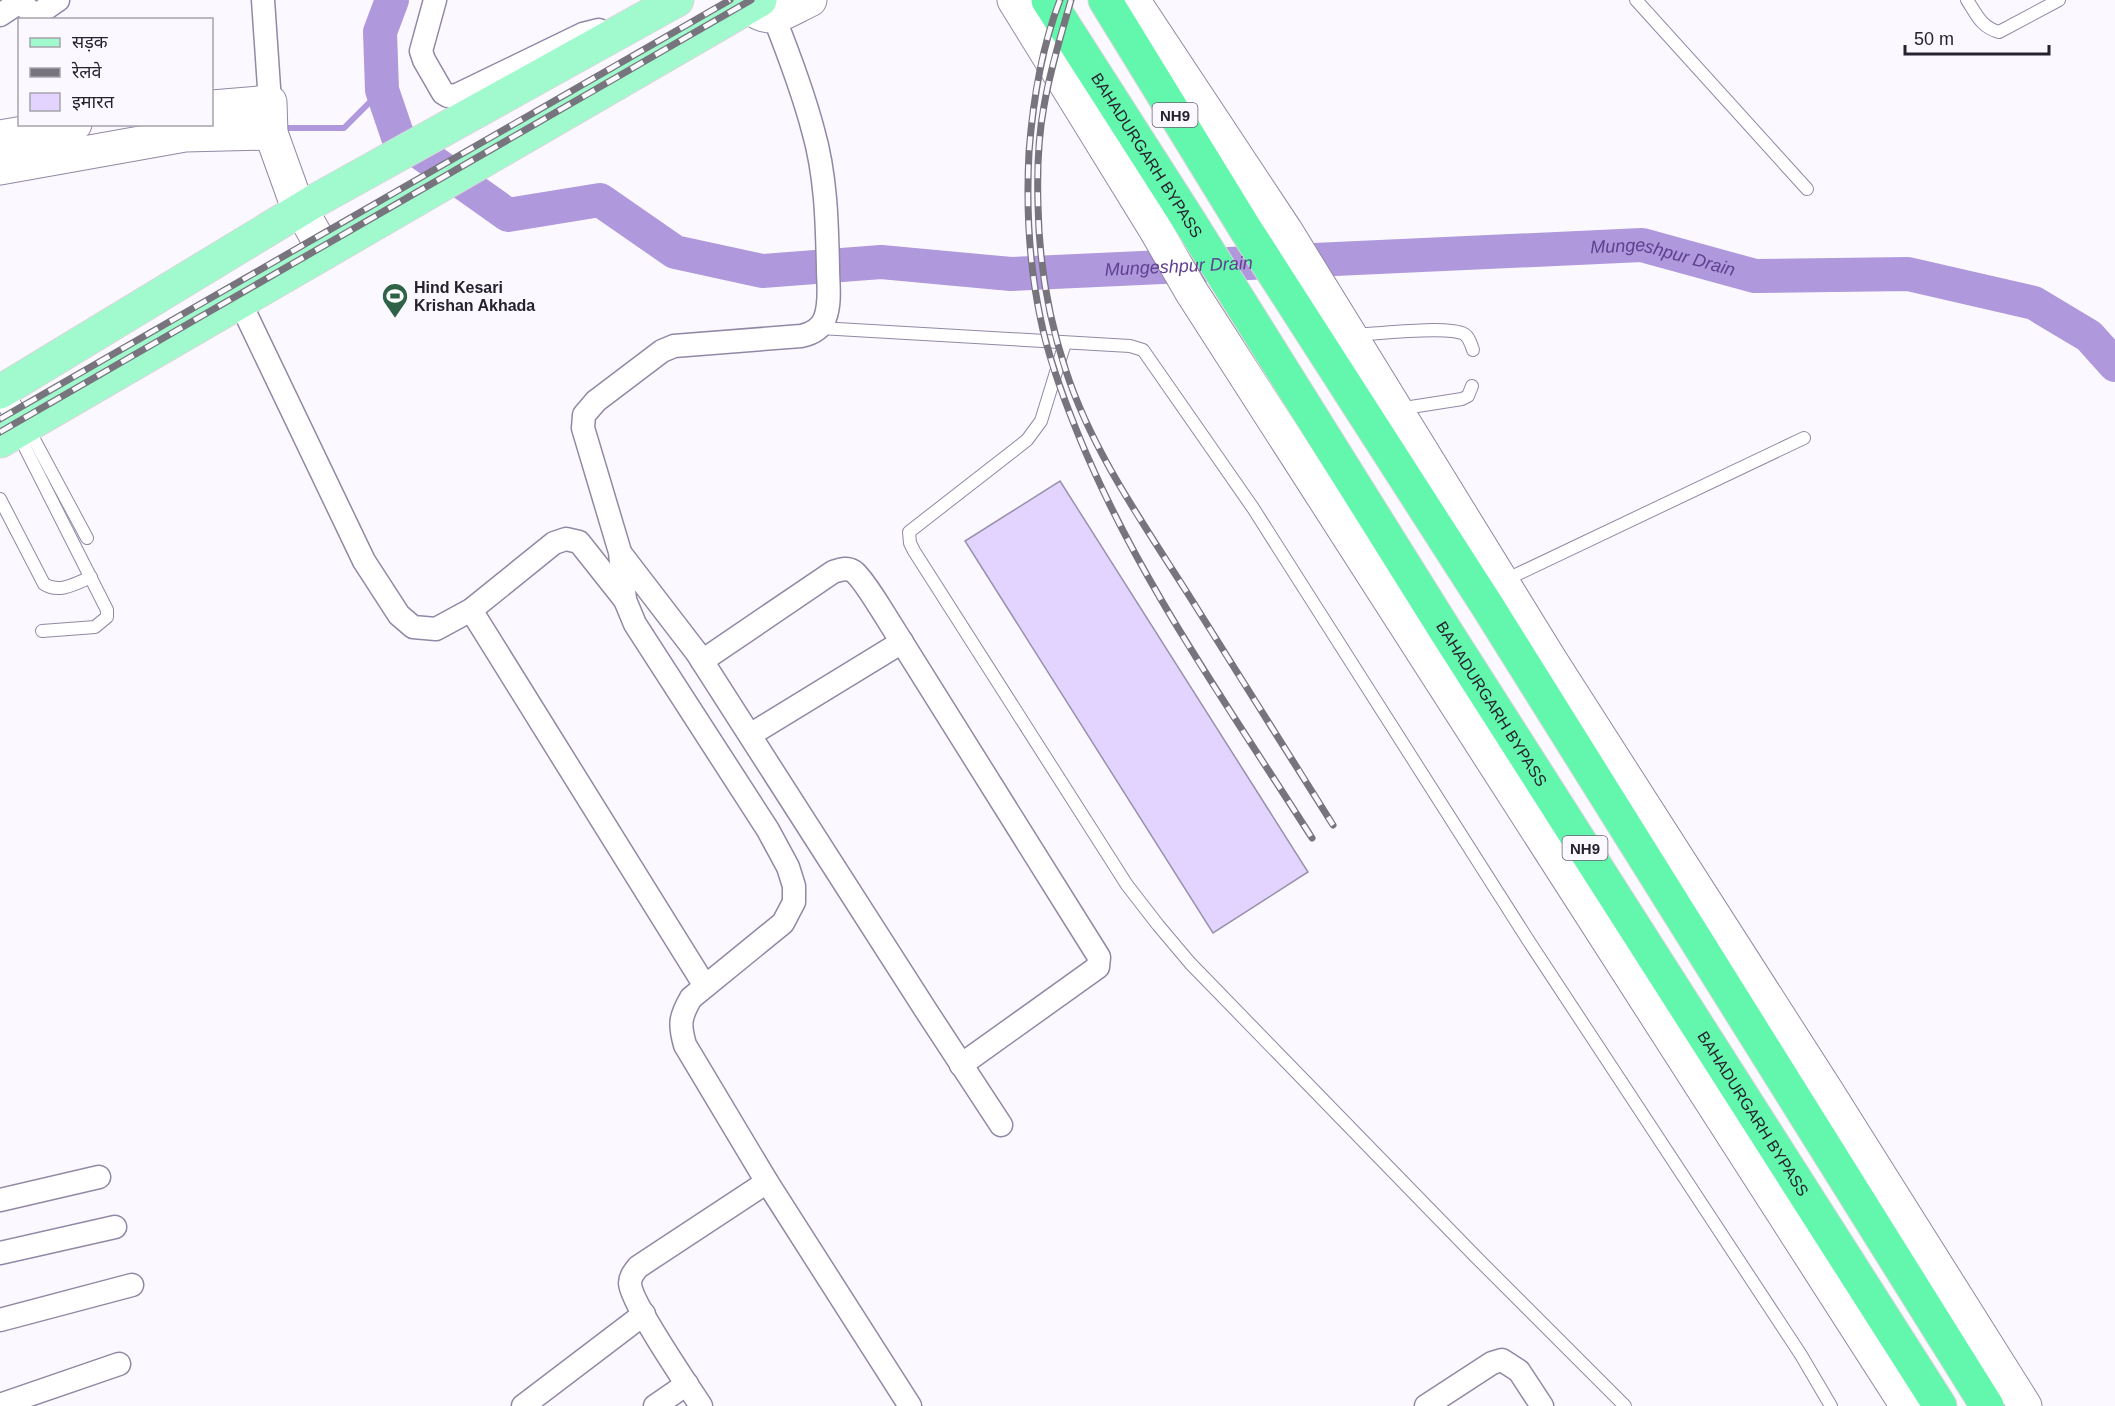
<svg xmlns="http://www.w3.org/2000/svg" width="2115" height="1406" viewBox="0 0 2115 1406" font-family="Helvetica,'Noto Sans Devanagari',sans-serif">
<style>
.lines{fill:none;stroke-linecap:round;stroke-linejoin:round}
.stream{stroke:#af98db;stroke-width:6}
.river{stroke:#af98db;stroke-width:34}
.building{fill:#e2d4ff;stroke:#9990ad;stroke-width:1.5}
.lane-casing{stroke:#9288a5;stroke-width:14}
.street-casing{stroke:#9288a5;stroke-width:25}
.secondary-casing{stroke:#9288a5;stroke-width:35}
.primary-casing{stroke:#d8d7d9;stroke-width:35}
.highway-casing{stroke:#d8d7d9;stroke-width:35}
.lane{stroke:#fff;stroke-width:12}
.street{stroke:#fff;stroke-width:22}
.secondary{stroke:#fff;stroke-width:33}
.primary{stroke:#a1face;stroke-width:33}
.highway{stroke:#62f7ad;stroke-width:33}
.rail-casing{stroke:#77747d;stroke-width:7}
.rail{stroke:#fbf9ff;stroke-width:4.5;stroke-dasharray:14;stroke-linecap:butt}
.labels{text-anchor:middle;dominant-baseline:central;stroke-width:5;stroke-linejoin:round;paint-order:stroke}
.shield{fill:#fbf9ff;stroke:#66626d;stroke-width:1.5}
.shield-label{font-size:15px;font-weight:bold;fill:#26222e}
.street-label{font-size:16px;fill:#26222e;stroke:#fbf9ff}
.poi-label{font-size:16px;font-weight:bold;fill:#26222e;stroke:#fbf9ff;text-anchor:start}
.water-label{font-size:18px;font-style:italic;fill:#604090;stroke:#fbf9ff}
</style>
<rect width="100%" height="100%" fill="#fbf9ff"/>
<g class="lines">
<path class="stream" d="M280 128H344L382 90"/>
<path class="river" id="s1" d="M392 0 380 32 382 90 398 137 508 215 600 200 675 252 762 271 881 262 1011 274 1642 245 1755 276 1908 274 2034 303 2089 336 2115 365"/>
</g>
<path class="building" d="M1060 481 1308 872 1213 933 965 541Z"/>
<g class="lines">
<g class="lane-casing">
<g id="lane">
<path d="M1636 0 1807 189"/>
<path d="M1967 0C1977 15 1981 27 1999 32L2059 0"/>
<path d="M820 328 1130 346 1143 350 1253 508 1528 940 1801 1355 1831 1406"/>
<path d="M1354 335C1375 334 1448 325 1464 334 1469 337 1471 344 1473 350"/>
<path d="M1065 343 1041 421 1027 440 909 532 910 543 914 551 1127 885 1158 925 1190 963 1475 1256 1625 1406"/>
<path d="M7 389 87 538"/>
<path d="M0 398 107 610V617L95 627 42 631"/>
<path d="M1398 409 1462 399 1468 396 1472 386"/>
<path d="M0 499 44 584C59 594 77 583 91 577"/>
<path d="M1503 581 1804 438"/>
</g>
</g>
<g class="street-casing">
<g id="street">
<path d="M20 0 32 14H38L58 0"/>
<path d="M263 0 270 102"/>
<path d="M435 0 421 51 424 60 443 93 448 96 457 95 583 34 599 30"/>
<path d="M0 15 21 1"/>
<path d="M774 17C789 55 803 92 813 130 826 175 827 222 828 268 828 283 831 303 825 318 821 329 811 334 801 336L674 346 662 351 596 401 584 415 583 428 620 552 625 600 635 624 768 830 788 867 794 886V902L783 923 691 998C680 1017 679 1024 685 1045L767 1182 910 1406"/>
<path d="M240 302 364 561 399 615 413 627 436 629 471 610 554 543 566 539 579 542 625 600"/>
<path d="M621 554 697 653 927 1012 1001 1125"/>
<path d="M471 610 705 986"/>
<path d="M702 661 833 572C840 570 846 567 853 571 862 577 881 609 888 620L1099 957 1098 967 961 1065"/>
<path d="M750 735 902 642"/>
<path d="M0 1200 99 1177"/>
<path d="M0 1253 115 1227"/>
<path d="M0 1320 132 1285"/>
<path d="M0 1405 119 1364"/>
<path d="M523 1406 644 1314"/>
<path d="M655 1406 687 1384"/>
<path d="M701 1406C688 1386 630 1301 630 1283 630 1277 634 1272 638 1267L767 1182"/>
<path d="M1426 1406 1492 1363 1502 1360 1519 1371 1542 1406"/>
</g>
</g>
<g class="secondary-casing">
<g id="secondary">
<path d="M743 0C768 28 782 13 810 0"/>
<path d="M1014 0 1154 227 1191 291 1907 1406"/>
<path d="M1133 0 1286 231 1551 661 1826 1090 2025 1406"/>
<path d="M212 107 270 102 271 133 294 197 325 252"/>
<path d="M0 137 75 124"/>
<path d="M0 168 185 135 271 133"/>
</g>
</g>
<g class="primary-casing">
<g id="primary">
<path d="M0 392 313 202 677 0"/>
<path d="M0 441 760 0"/>
</g>
</g>
<g class="highway-casing">
<g id="highway">
<path id="s2" d="M1048 0 1190 222 1447 633 1940 1406"/>
<path d="M1105 0 1246 230 1488 607 1987 1406"/>
</g>
</g>
<use href="#lane" class="lane"/>
<use href="#street" class="street"/>
<use href="#secondary" class="secondary"/>
<use href="#primary" class="primary"/>
<use href="#highway" class="highway"/>
<g class="rail-casing">
<g id="rail">
<path d="M1060 0C1041 49 1033 100 1029 152 1026 209 1029 265 1041 321 1049 360 1063 397 1078 434 1137 579 1229 707 1312 838"/>
<path d="M1071 0C1061 35 1050 70 1044 106 1038 138 1037 172 1038 205 1039 262 1048 317 1066 371 1092 451 1143 523 1188 594 1236 671 1285 748 1333 825"/>
<path d="M0 419 730 0"/>
<path d="M0 432 751 0"/>
</g>
</g>
<use href="#rail" class="rail"/>
</g>
<defs>
<g id="stadium-pin" transform="scale(1.35)"><path d="M0 17L-7.5 6A9.5 9.5 0 1 1 7.5 6Z" fill="#2f6247" stroke="#fbf9ff"/><path d="M0-5a6.5 5 0 1 0 0 10a6.5 5 0 1 0 0-10ZM-3.5-1.8h7v3.6h-7Z" fill="#fff"/></g>
</defs>
<g fill-rule="evenodd">
<use href="#stadium-pin" x="395" y="296"/>
</g>
<g class="labels">
<g class="shield">
<rect x="1152.5" y="103" width="45" height="24" rx="4.5"/>
<rect x="1562.5" y="836" width="45" height="24" rx="4.5"/>
</g>
<g class="shield-label">
<text x="1175" y="115">NH9</text>
<text x="1585" y="848">NH9</text>
</g>
<g class="street-label">
<text stroke="none"><textPath href="#s2" startOffset="184">BAHADURGARH BYPASS</textPath></text>
<text stroke="none"><textPath href="#s2" startOffset="832">BAHADURGARH BYPASS</textPath></text>
<text stroke="none"><textPath href="#s2" startOffset="1318">BAHADURGARH BYPASS</textPath></text>
</g>
<g class="poi-label">
<text x="414" y="287">Hind Kesari<tspan x="414" dy="18">Krishan Akhada</tspan></text>
</g>
<g class="water-label">
<text stroke="none"><textPath href="#s1" startOffset="1454">Mungeshpur Drain</textPath></text>
<text stroke="none"><textPath href="#s1" startOffset="968">Mungeshpur Drain</textPath></text>
</g>
</g>
<rect x="18" y="18" width="195" height="108" fill="#fbf9ff" stroke="#a6a3ab" stroke-width="1.5"/>
<rect x="30" y="38" width="30" height="9" fill="#a1face" stroke="#a6a3ab" stroke-width="1.5"/>
<text x="72" y="48" font-size="18" fill="#26222e">सड़क</text>
<rect x="30" y="68" width="30" height="9" fill="#77747d" stroke="#a6a3ab" stroke-width="1.5"/>
<text x="72" y="78" font-size="18" fill="#26222e">रेलवे</text>
<rect x="30" y="93" width="30" height="18" fill="#e2d4ff" stroke="#a6a3ab" stroke-width="1.5"/>
<text x="72" y="108" font-size="18" fill="#26222e">इमारत</text>
<path d="M1905 45v9h144v-9" fill="none" stroke="#26222e" stroke-width="3"/>
<text x="1914" y="45" font-size="18" fill="#26222e" stroke="#fbf9ff" stroke-width="4.5" paint-order="stroke">50 m</text>
</svg>
